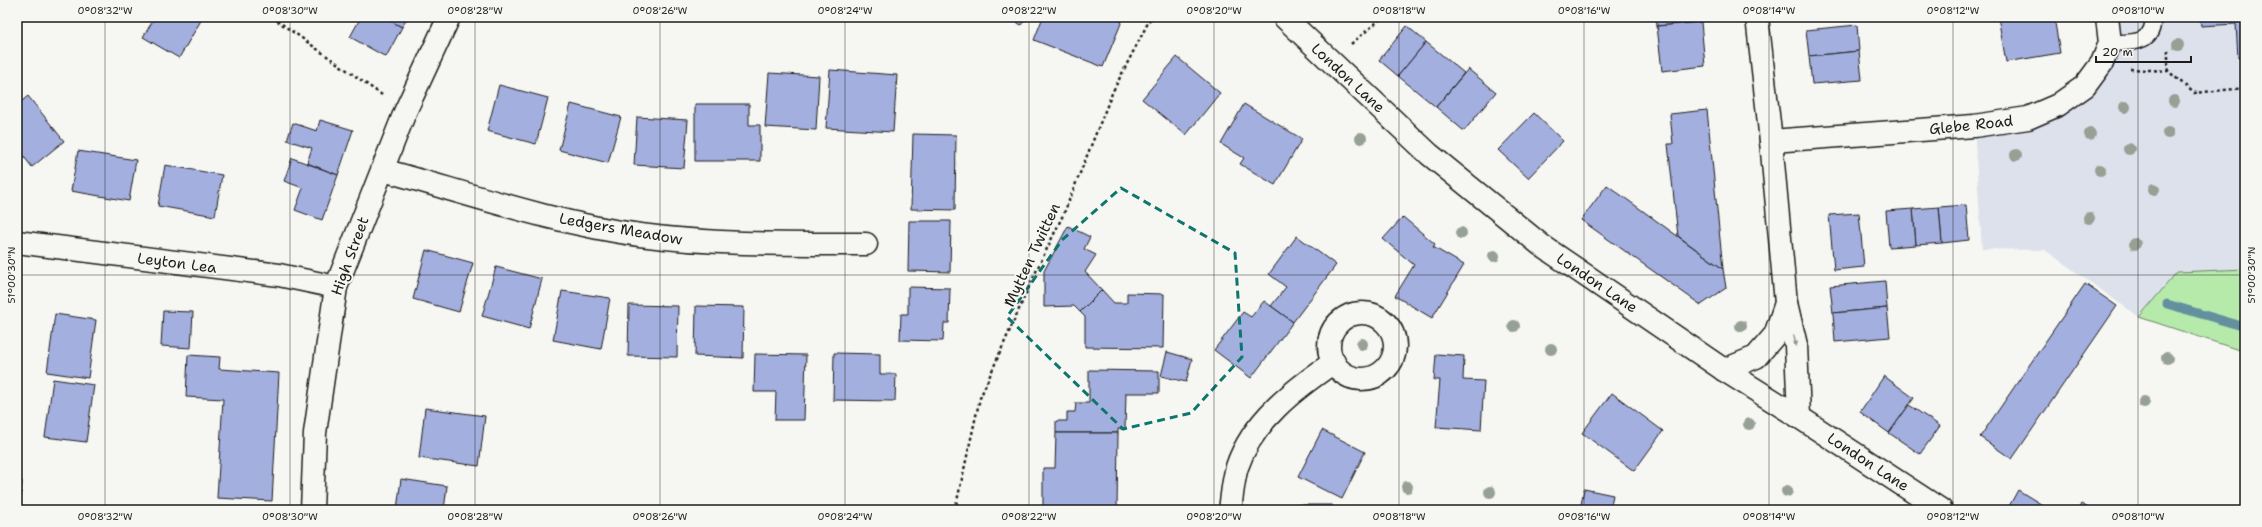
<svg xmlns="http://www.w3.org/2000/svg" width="2262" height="527" viewBox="0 0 2262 527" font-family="'Shantell Sans',sans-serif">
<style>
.built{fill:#dde1ec}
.green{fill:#b6eaab;stroke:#698364}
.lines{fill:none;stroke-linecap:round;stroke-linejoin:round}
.stream{stroke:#64909e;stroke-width:9}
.building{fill:#a3afdf;stroke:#1c1c1c}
.lane-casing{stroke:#1c1c1c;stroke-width:18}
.street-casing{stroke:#1c1c1c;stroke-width:25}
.secondary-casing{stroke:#1c1c1c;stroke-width:25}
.path{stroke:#1c1c1c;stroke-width:2.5;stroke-dasharray:3 3;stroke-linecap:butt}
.lane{stroke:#f6f6f2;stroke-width:15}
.street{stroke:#f6f6f2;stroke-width:22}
.secondary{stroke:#f6f6f2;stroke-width:22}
.tree{fill:#97a094}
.oneway{fill:#949492}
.marked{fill:none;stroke:#0f766e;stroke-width:3;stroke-dasharray:8 5;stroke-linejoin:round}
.ticks{fill:none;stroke:#1c1c1c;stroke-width:1;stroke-opacity:0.45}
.labels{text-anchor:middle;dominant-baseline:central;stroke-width:4;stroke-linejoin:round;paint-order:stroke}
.street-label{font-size:15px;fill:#1c1c1c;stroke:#f6f6f2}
.neatline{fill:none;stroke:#1c1c1c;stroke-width:1.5}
.ticks-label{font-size:10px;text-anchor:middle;fill:#1c1c1c}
</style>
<rect width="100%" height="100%" fill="#f6f6f2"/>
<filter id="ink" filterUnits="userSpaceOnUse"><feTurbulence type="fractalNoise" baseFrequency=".025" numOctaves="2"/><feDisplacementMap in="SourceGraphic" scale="8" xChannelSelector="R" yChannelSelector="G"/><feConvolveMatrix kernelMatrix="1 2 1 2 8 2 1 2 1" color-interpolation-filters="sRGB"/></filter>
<g filter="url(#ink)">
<path class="built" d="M2107 17H2245V269L2177 272 2139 317 2045 250 1982 249 1974 126 2085 86Z"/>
<path class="green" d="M2245 269V352L2139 317 2177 272Z"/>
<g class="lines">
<path class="stream" d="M2167 304 2245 327"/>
</g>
<g class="building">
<path d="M155 17H203L179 58 143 37Z"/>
<path d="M361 17H383L402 27 386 57 350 37Z"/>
<path d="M383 17H408L402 27Z"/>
<path d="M1009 17H1027L1021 25Z"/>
<path d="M1043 17H1111L1122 21 1103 67 1034 40Z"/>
<path d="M1656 17H1700L1701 22 1657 26Z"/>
<path d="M1998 17H2054L2060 53 2006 62Z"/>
<path d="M2200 17H2245V57L2238 58 2236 24 2201 26Z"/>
<path d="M1701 22 1705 66 1662 71 1657 26Z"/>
<path d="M1857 25 1859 51 1809 56 1806 30Z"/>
<path d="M1407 26 1426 42 1398 76 1379 60Z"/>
<path d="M1426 42 1464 73 1436 107 1398 76Z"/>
<path d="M1859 51 1862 80 1812 84 1809 56Z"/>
<path d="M17 55 22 70 17 71Z"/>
<path d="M1177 57 1220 93 1186 135 1142 99Z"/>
<path d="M1468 69 1496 92 1464 131 1436 107Z"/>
<path d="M830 70 897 75 893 132 826 128Z"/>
<path d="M769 73 819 76 816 130 765 127Z"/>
<path d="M499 85 548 98 536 144 487 131Z"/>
<path d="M28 96 64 141 32 167 17 148V105Z"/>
<path d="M571 104 621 117 608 163 559 150Z"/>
<path d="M695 104H749V125H760V161H695Z"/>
<path d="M1244 104 1302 139 1275 185 1240 164 1244 158 1221 144Z"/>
<path d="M1707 110 1723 269 1678 236 1668 144H1673L1670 114Z"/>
<path d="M1534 113 1563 141 1528 178 1498 150Z"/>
<path d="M637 117 688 120 684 168 634 165Z"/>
<path d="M320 120 353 130 338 175 307 163 312 148 287 140 293 123 317 131Z"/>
<path d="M913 134 956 135 955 210 911 209Z"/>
<path d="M78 151 136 160 129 201 71 191Z"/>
<path d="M292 158 338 175 322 220 295 210 303 188 284 181Z"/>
<path d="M165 165 222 175 215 216 158 206Z"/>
<path d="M1607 185 1723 269 1726 288 1701 305 1581 220Z"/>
<path d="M1966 205 1969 240 1942 243 1939 207Z"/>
<path d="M1939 207 1942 243 1916 245 1913 209Z"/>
<path d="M1913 209 1916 245 1889 247 1886 211Z"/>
<path d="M1859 213 1864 267 1834 270 1829 215Z"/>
<path d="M1403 217 1435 244 1433 247 1464 265 1432 318 1395 296 1414 265 1383 239Z"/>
<path d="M909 221H951L950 272 908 271Z"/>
<path d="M1068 226 1090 237 1084 249 1096 255 1085 272 1102 290 1080 312 1074 306 1044 307V271Z"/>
<path d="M1297 236 1336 265 1293 322 1271 306 1286 287 1269 274Z"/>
<path d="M426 250 473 263 459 312 413 299Z"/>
<path d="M496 267 542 279 529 329 482 316Z"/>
<path d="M1885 281 1887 308 1833 313 1830 286Z"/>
<path d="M2085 284 2117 306 2012 459 1980 437Z"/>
<path d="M908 287 950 288 949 323H944L943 341 900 340 901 314H908Z"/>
<path d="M1102 290 1114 303H1127V293L1164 294 1163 348 1085 347V317L1080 312Z"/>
<path d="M562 291 610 298 601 349 553 340Z"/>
<path d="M1264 301 1293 322 1251 378 1214 350 1243 312 1251 317Z"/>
<path d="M629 305 678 306 677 357 628 356Z"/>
<path d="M696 306 744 307 743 358 695 356Z"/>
<path d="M1887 308 1890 337 1835 342 1833 313Z"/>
<path d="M163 311 193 312 191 348 161 346Z"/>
<path d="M55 314 96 320 88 378 47 372Z"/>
<path d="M1167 352 1192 359 1186 382 1161 376Z"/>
<path d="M834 353 880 354V374H896L895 401 833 400Z"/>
<path d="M755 354 806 355 804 420H775L776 392H754Z"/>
<path d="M1436 354 1464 356 1463 380 1484 381 1481 430 1436 427 1440 380H1434Z"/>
<path d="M188 355 220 357 219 369 279 373 272 501 217 498 223 399 186 397Z"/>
<path d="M1089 370 1159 371V393H1126L1125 429H1118V433H1056V421H1067V412H1075L1076 403H1089Z"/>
<path d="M1884 376 1914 398 1889 433 1860 412Z"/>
<path d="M53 379 94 385 86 442 45 437Z"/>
<path d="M1612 393 1663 431 1634 471 1582 433Z"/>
<path d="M1909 405 1940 426 1920 454 1889 433Z"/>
<path d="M425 408 485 416 479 466 419 458Z"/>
<path d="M1322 430 1365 452 1342 499 1298 477Z"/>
<path d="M1056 433H1118L1117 510H1043V468H1055Z"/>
<path d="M401 479 447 486 444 510 397 509Z"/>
<path d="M17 481H22L20 510H17Z"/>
<path d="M1584 489 1613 495 1610 510H1580Z"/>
<path d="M2018 490 2044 506 2042 510H2007Z"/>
<path d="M2081 504 2092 510H2078Z"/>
<rect x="1286" y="505" width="46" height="5"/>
</g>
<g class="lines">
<g class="lane-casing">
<path id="lane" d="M2110 43C2132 42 2154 45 2153 17"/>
</g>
<g class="street-casing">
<g id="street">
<path d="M1757 17 1771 141 1786 303 1796 345 1799 417"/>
<path d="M1771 141 1974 126 2028 118 2058 105 2085 86 2102 63 2110 43 2107 17"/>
<path d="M383 170C467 193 553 223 640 235 715 245 791 244 866 244"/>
<path d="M17 242 279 275 336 287"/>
<circle cx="1362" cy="346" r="33"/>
<path d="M1724 370 1756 357 1775 335 1786 303"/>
<path d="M1230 510C1232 496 1233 481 1237 467 1252 421 1296 388 1334 362"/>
</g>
</g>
<g class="secondary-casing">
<g id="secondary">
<path d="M1284 17 1429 154 1541 245 1724 370 1799 417 1941 510"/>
<path d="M312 510 315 433 336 287 405 112 449 17"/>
</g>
</g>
<g class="path">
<path d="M272 17 382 95"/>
<path d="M1351 44 1383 17"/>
<path d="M2168 50V71"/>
<path d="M2130 69 2168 71 2194 93 2245 88"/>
<path d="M955 510 980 398 1031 282 1064 213 1113 91 1151 17"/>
</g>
<use href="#lane" class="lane"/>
<use href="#street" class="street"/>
<use href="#secondary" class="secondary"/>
</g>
<g class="tree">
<circle cx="2178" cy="45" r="6"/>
<circle cx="2174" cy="101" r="6"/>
<circle cx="2125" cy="107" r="6"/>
<circle cx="2168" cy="133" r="6"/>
<circle cx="2090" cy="134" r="6"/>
<circle cx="1361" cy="138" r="6"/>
<circle cx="2129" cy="149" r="6"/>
<circle cx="2016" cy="155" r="6"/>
<circle cx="2100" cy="170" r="6"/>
<circle cx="2154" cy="189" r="6"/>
<circle cx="2089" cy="218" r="6"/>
<circle cx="1461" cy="233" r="6"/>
<circle cx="2135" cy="244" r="6"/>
<circle cx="1494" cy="256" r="6"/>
<circle cx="1514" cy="326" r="6"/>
<circle cx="1741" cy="326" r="6"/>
<circle cx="1362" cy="344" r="6"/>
<circle cx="1551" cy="349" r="6"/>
<circle cx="2167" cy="358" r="6"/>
<circle cx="2144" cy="402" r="6"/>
<circle cx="1749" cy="424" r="6"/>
<circle cx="1407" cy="487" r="6"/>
<circle cx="1787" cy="491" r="6"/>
<circle cx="1490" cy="492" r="6"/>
</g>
<defs><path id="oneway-solid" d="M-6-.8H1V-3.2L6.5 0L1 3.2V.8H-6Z"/></defs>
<use class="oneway" href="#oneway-solid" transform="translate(1795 341) rotate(79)"/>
</g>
<path class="marked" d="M1121 188 1235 253 1242 357 1191 413 1123 429 1007 317 1062 240Z"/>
<path class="ticks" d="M105 17V510M290 17V510M475 17V510M660 17V510M845 17V510M1029 17V510M1214 17V510M1399 17V510M1584 17V510M1769 17V510M1953 17V510M2138 17V510M17 275H2245"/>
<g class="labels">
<g class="street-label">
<text transform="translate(1348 78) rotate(43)">London Lane</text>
<text transform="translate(1971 125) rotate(-6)">Glebe Road</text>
<text transform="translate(621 229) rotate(10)">Ledgers Meadow</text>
<text transform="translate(1032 255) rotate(-65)">Mytten Twitten</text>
<text transform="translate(350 256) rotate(-70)">High Street</text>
<text transform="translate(177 263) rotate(7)">Leyton Lea</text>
<text transform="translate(1597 283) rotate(34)">London Lane</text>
<text transform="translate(1868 462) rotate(33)">London Lane</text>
</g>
</g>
<rect width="2262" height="527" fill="none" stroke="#f6f6f2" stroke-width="44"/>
<path d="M2096 56v6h95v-6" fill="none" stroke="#1c1c1c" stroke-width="2"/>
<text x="2102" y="56" font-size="12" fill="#1c1c1c" stroke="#f6f6f2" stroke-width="3" paint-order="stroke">20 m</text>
<rect x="22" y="22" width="2218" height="483" class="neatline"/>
<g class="ticks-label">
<text x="105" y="14">0°08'32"W</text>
<text x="290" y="14">0°08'30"W</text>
<text x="475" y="14">0°08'28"W</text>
<text x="660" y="14">0°08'26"W</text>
<text x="845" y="14">0°08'24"W</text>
<text x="1029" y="14">0°08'22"W</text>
<text x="1214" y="14">0°08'20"W</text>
<text x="1399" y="14">0°08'18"W</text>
<text x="1584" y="14">0°08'16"W</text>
<text x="1769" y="14">0°08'14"W</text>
<text x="1953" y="14">0°08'12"W</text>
<text x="2138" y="14">0°08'10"W</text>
<text transform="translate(11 275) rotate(-90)" y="4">51°00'30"N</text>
<text transform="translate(2251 275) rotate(-90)" y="4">51°00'30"N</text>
<text x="105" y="520">0°08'32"W</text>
<text x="290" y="520">0°08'30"W</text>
<text x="475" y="520">0°08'28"W</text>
<text x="660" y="520">0°08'26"W</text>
<text x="845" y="520">0°08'24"W</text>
<text x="1029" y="520">0°08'22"W</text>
<text x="1214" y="520">0°08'20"W</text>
<text x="1399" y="520">0°08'18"W</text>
<text x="1584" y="520">0°08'16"W</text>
<text x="1769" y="520">0°08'14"W</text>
<text x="1953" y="520">0°08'12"W</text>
<text x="2138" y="520">0°08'10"W</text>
</g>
</svg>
